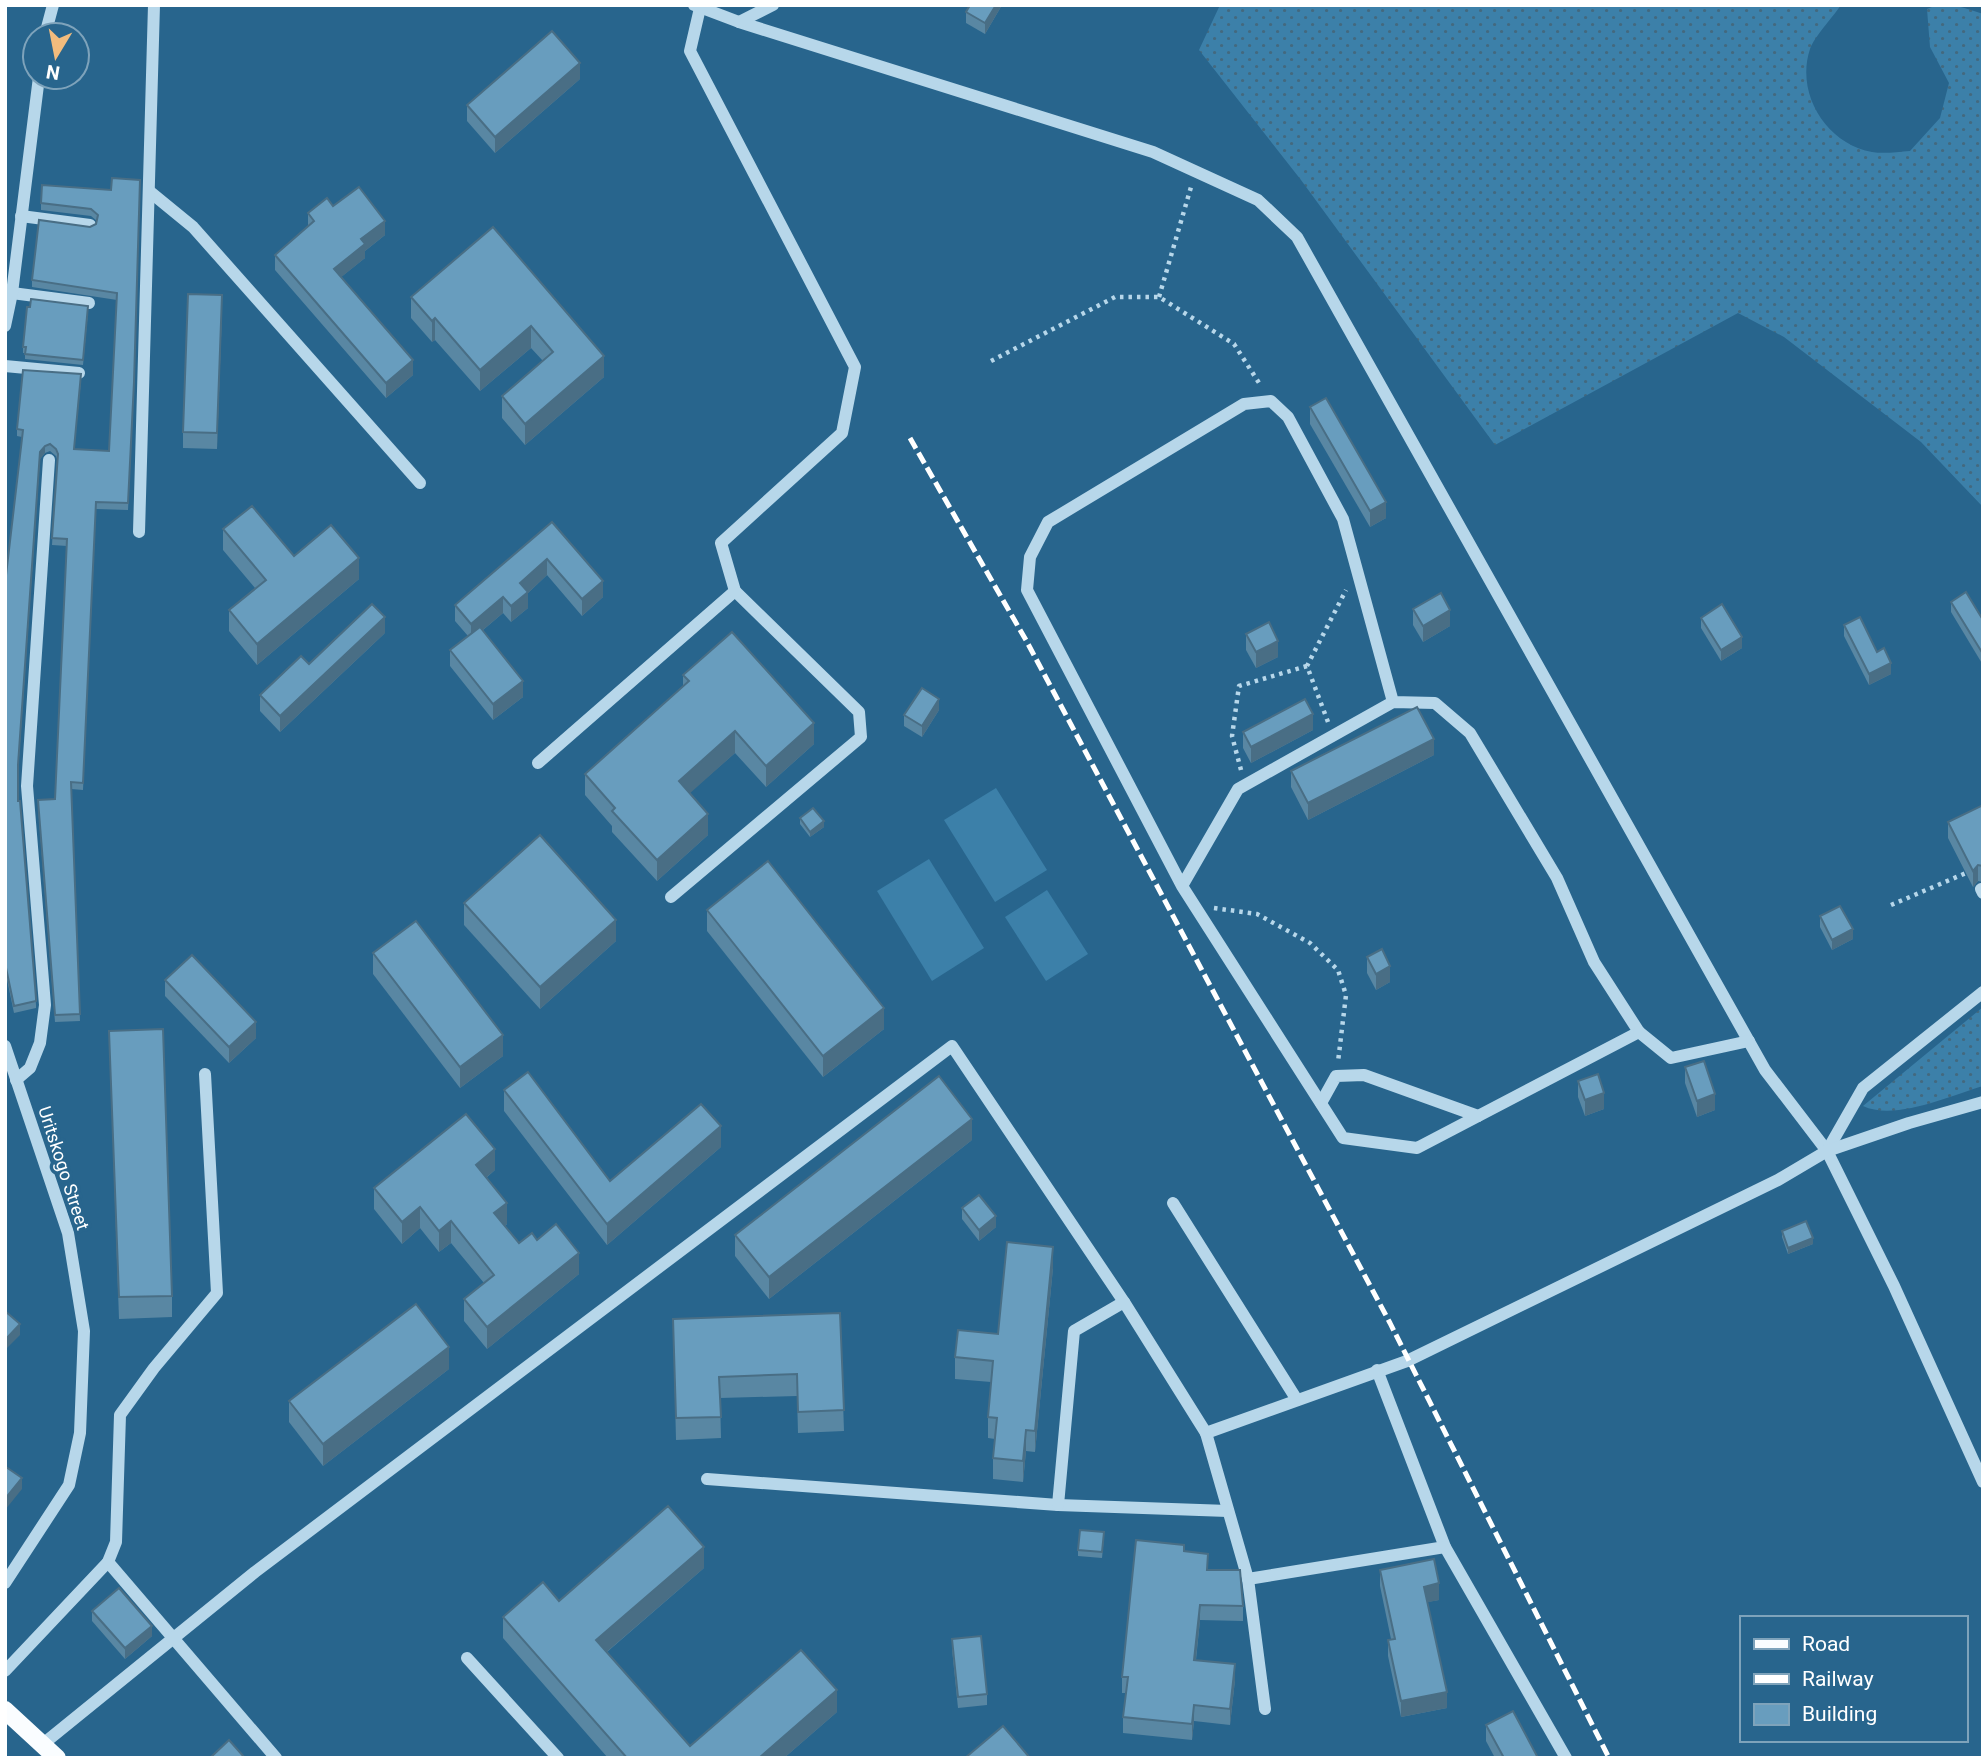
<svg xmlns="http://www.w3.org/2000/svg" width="1988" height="1763" viewBox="0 0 1988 1763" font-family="Roboto,sans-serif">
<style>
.grass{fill:url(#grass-dots)}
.garden{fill:#3c80a9}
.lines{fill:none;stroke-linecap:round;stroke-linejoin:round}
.path{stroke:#b7d7ea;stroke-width:4.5;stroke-dasharray:3.5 5;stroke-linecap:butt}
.minor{stroke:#b7d7ea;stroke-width:12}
.major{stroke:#fafdff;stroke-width:18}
.rail{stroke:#fff;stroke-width:5;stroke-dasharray:12 5;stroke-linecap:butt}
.wall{fill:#5987a3}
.shaded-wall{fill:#496e85}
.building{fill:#689dbe;stroke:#496e85;stroke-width:2}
.labels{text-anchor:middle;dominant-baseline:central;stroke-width:7;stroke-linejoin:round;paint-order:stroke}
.street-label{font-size:18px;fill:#fff;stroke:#28658d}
</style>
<defs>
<pattern id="grass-dots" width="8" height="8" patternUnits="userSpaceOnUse" patternTransform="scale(1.75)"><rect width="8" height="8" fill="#3c80a9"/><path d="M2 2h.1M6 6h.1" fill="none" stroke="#43697f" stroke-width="1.8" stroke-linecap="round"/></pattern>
</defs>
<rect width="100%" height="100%" fill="#28658d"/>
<g class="grass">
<path d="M1220 5H1841C1833 17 1814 37 1810 49 1795 94 1827 144 1872 152 1883 154 1898 152 1910 151L1940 118 1949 83 1930 47 1927 9C1944 0 1966 8 1983 14V507L1921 442 1784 337 1738 313 1495 445 1301 180 1199 50Z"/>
<path d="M1983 1007V1086C1949 1096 1895 1121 1863 1106Z"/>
</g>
<g class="garden">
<path d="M996 788 1047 870 995 902 944 820Z"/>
<path d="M929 859 984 948 932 981 877 891Z"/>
<path d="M1047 890 1088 954 1046 981 1005 917Z"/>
</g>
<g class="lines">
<g class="path">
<path d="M1159 297 1191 187"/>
<path d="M991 361 1115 297H1159L1234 344 1261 386"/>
<path d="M1328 722 1307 666 1346 590"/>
<path d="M1241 770 1232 736 1239 686 1307 666"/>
<path d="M1891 905 1966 873"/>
<path d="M1214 908 1257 914 1310 943 1338 970 1346 995 1338 1062"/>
</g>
<g class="minor">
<path d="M694 5 739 22 1153 152 1258 200 1297 237 1765 1070 1827 1151 1894 1286 1983 1482"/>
<path d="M739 22 773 5"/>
<path d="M45 35 53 5"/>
<path d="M149 191 193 227 420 483"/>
<path d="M21 216 90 225"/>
<path d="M12 293 89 303"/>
<path d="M5 326 12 293 39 77"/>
<path d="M5 366 79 373"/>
<path d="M139 532 154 5"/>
<path d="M538 763 735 591"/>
<path d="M1182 886 1238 789 1393 702 1435 703 1470 733 1557 878 1594 962 1639 1032 1417 1148 1343 1138 1182 886 1027 590 1030 557 1048 522 1244 404 1271 401 1288 417 1343 519 1393 702"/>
<path d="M1981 889 1983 893"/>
<path d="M671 897 861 737 859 712 735 591 721 543 842 433 855 367 690 51 700 8"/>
<path d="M1639 1032 1671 1058 1749 1041"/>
<path d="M5 1046 68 1233 84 1331 80 1433 69 1485 5 1583"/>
<path d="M16 1080 30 1068 40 1043 45 1005 27 786 49 460"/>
<path d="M1321 1103 1336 1076 1364 1075 1478 1116"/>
<path d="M1827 1151 1863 1088 1983 992"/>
<path d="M1173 1203 1297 1400"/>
<path d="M1377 1370 1445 1547 1566 1758"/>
<path d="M1206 1433 1248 1579 1265 1709"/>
<path d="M707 1479 1058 1505 1228 1511"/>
<path d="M1058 1505 1074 1331 1124 1302"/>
<path d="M108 1562 276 1758"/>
<path d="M1248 1579 1445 1547"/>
<path d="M467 1658 558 1758"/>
<path d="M5 1671 108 1562 116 1542 120 1415 154 1368 217 1293 205 1074"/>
<path d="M43 1744 255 1572 952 1046 1124 1302 1206 1433 1407 1361 1778 1180 1827 1151 1909 1123 1983 1102"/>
</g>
<path class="major" d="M5 1710 57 1758"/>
<path class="rail" d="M910 438 1027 642 1390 1323 1609 1758"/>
</g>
<g class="wall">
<path d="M970 5H1002L985 34 966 23V12Z"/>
<path d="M580 79 495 153 467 121V105Z"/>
<path d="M111 190 134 389 128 510 96 509 83 790 71 789 80 1021 55 1022 38 807V800L55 799 67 546 52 545 57 459 56 456 50 451 45 453 40 459 18 772V801L36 1005V1008L14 1013 5 970V584L22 437 17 436V429L81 381 74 449 109 451 117 300 32 287V280L90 227 96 224 97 221 91 216 41 210V203Z"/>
<path d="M333 206 385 235 365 251V258L341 277 413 375 386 398 275 270V255L308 227V213Z"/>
<path d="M493 227 604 377 525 445 502 418V396L543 361 531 348 480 391 435 340 432 342 411 318V297Z"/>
<path d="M222 311 217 449 183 448V432Z"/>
<path d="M88 312 83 365 25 359V353H23V347Z"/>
<path d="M1310 407 1386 518 1370 527 1310 424Z"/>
<path d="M552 522 603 597 582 616 547 575 528 593V608L511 622 503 613 483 630 523 697 493 720 450 666V650L468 636 455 621V605Z"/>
<path d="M223 529 294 556 359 579 257 665 229 631V610L255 588 223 550Z"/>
<path d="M1951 602 1983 620V665L1951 612Z"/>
<path d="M1413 609 1450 626 1423 642 1413 625Z"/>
<path d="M1701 618 1742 648 1721 661 1701 628Z"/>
<path d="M1844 625 1877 652 1891 674 1869 685 1844 636Z"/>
<path d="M385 633 280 732 260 711V695L309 664Z"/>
<path d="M1246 634 1278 657 1256 668 1246 650Z"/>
<path d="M683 675 814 744 766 787 735 753 689 793 708 835 657 881 612 832V826L585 795V774L683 686Z"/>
<path d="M939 710 922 737 904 726V715Z"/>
<path d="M1313 730 1251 763 1243 748V732Z"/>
<path d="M1434 755 1308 820 1291 787V771Z"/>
<path d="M1983 805V882L1978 881 1973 887 1948 838V822Z"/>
<path d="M800 818 824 827 810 837 800 824Z"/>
<path d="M464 903 616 941 540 1009 464 925Z"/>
<path d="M707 910 884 1029 823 1077 707 931Z"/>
<path d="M1820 916 1853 939 1832 950 1820 927Z"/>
<path d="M373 953 503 1056 460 1088 373 974Z"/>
<path d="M1367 957 1390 982 1376 990 1367 973Z"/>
<path d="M165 980 256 1038 229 1063 165 996Z"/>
<path d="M109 1031 172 1296V1317L119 1319Z"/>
<path d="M1685 1067 1715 1110 1697 1117 1685 1083Z"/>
<path d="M1578 1081 1604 1109 1585 1116 1578 1097Z"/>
<path d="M504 1090 610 1181 721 1147 607 1245 504 1111Z"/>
<path d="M972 1140 769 1299 735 1256V1235Z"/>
<path d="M495 1170 486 1178 507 1224 505 1226 519 1243 537 1240 579 1274 487 1349 464 1321V1299L484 1283 451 1243 439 1252 420 1228 402 1244 374 1209V1188Z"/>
<path d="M962 1208 996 1227 979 1241 962 1219Z"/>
<path d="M1782 1231 1813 1244 1788 1254 1782 1237Z"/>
<path d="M1053 1268 1035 1452 1026 1451 1023 1482 993 1479V1458L995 1439 988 1438V1417L991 1382 955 1379V1357L998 1334Z"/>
<path d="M840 1313 844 1431 798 1433 797 1396 720 1398 721 1438 676 1440 673 1319Z"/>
<path d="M449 1369 323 1466 289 1422V1401Z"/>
<path d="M1104 1537 1102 1558 1078 1556V1550Z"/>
<path d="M1184 1551 1208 1570 1243 1606V1621L1200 1620 1196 1660 1235 1680 1230 1725 1194 1721 1192 1740 1123 1733V1717L1126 1693H1122V1677Z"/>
<path d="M704 1568 607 1652 690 1746 837 1712 784 1758H608L503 1638V1617Z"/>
<path d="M1380 1570 1439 1600 1427 1602 1447 1708 1401 1717 1388 1656V1640L1391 1639 1380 1586Z"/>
<path d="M92 1611 152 1636 125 1659 92 1621Z"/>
<path d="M952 1639 987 1694V1705L958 1708 952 1649Z"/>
<path d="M1486 1725 1538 1758H1495L1486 1741Z"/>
</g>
<g class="shaded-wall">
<path d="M996 5H1002L985 34V23Z"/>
<path d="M580 63V79L495 153V137Z"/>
<path d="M385 221V235L365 251V258L334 283V269L361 239Z"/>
<path d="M222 295V311L217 449V433Z"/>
<path d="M435 318V340L432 342V321Z"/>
<path d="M531 326V348L480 391V370Z"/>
<path d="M604 356V377L525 445V424Z"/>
<path d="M413 360V375L386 398V383Z"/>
<path d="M45 446V453L40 459 18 765 40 452Z"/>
<path d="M1386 502V518L1370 527V511Z"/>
<path d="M359 558V579L257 665V644Z"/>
<path d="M547 559V575L528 593V608L511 622V606L520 583Z"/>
<path d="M603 581V597L582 616V599Z"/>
<path d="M503 597V613L471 640V624Z"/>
<path d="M1450 610V626L1423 642V626Z"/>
<path d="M385 617V633L280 732V716Z"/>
<path d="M1742 637V648L1721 661V650Z"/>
<path d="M1278 641V657L1256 668V652Z"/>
<path d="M1891 663V674L1869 685V674Z"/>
<path d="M523 681V697L493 720V704Z"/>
<path d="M939 699V710L922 737V726Z"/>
<path d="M1313 714V730L1251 763V747Z"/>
<path d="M814 723V744L766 787V766Z"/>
<path d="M735 731V753L679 803V781Z"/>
<path d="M1434 739V755L1308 820V803Z"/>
<path d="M708 814V835L657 881V860Z"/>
<path d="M824 821V827L810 837V832Z"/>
<path d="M1978 865V881L1973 887V871Z"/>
<path d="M616 920V941L540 1009V987Z"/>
<path d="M1853 929V939L1832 950V940Z"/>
<path d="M1390 966V982L1376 990V974Z"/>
<path d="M884 1008V1029L823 1077V1056Z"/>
<path d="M256 1022V1038L229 1063V1047Z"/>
<path d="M503 1035V1056L460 1088V1067Z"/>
<path d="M1604 1093V1109L1585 1116V1100Z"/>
<path d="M1715 1094V1110L1697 1117V1101Z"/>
<path d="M972 1119V1140L769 1299V1277Z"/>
<path d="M721 1126V1147L607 1245V1224Z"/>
<path d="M495 1149V1170L476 1186V1165Z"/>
<path d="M507 1203V1224L494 1234V1213Z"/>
<path d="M420 1207V1228L402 1244V1222Z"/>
<path d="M996 1216V1227L979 1241V1230Z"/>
<path d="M451 1221V1243L439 1252V1231Z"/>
<path d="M1813 1238V1244L1788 1254V1248Z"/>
<path d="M1053 1247V1268L1035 1452V1431Z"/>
<path d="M579 1253V1274L487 1349V1327Z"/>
<path d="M20 1324V1335L5 1350V1340Z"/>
<path d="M449 1347V1369L323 1466V1444Z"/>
<path d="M1026 1430V1451L1023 1482V1461Z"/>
<path d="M22 1478V1489L5 1510V1499Z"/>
<path d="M704 1547V1568L596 1661V1640Z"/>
<path d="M1439 1583V1600L1424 1603V1587Z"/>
<path d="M1200 1605V1620L1194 1676V1660Z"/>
<path d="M152 1626V1636L125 1659V1648Z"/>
<path d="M1235 1664V1680L1230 1725V1709Z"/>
<path d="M837 1690V1712L784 1758H759Z"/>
<path d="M1447 1692V1708L1401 1717V1701Z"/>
<path d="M1194 1705V1721L1192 1740V1724Z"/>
</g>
<g class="building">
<path d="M970 5H996L985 23 966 12Z"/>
<path d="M552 31 580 63 495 137 467 105Z"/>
<path d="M112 178 140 180 134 382 128 503 96 502 83 783 71 782 80 1014 55 1015 38 800 55 799 67 539 52 538 58 454 56 449 50 444 45 446 40 452 18 765V801H20L36 998V1001L14 1006 5 963V584L23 430 17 429 23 370 81 374 74 449 109 451 117 293 32 280 39 220 90 227 96 224 98 215 91 209 41 203 42 185 111 190Z"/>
<path d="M359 187 385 221 361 239 365 244 334 269 413 360 386 383 275 255 314 221 308 213 327 198 333 206Z"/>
<path d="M493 227 604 356 525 424 502 396 553 352 531 326 480 370 435 318 432 321 411 297Z"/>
<path d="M188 294 222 295 217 433 183 432Z"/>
<path d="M31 299 88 306 83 360 25 354 26 347H23L27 307H30Z"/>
<path d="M1326 398 1386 502 1370 511 1310 407Z"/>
<path d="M252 506 294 556 331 525 359 558 257 644 229 610 266 580 223 529Z"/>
<path d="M552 522 603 581 582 599 547 559 520 583 528 592 511 606 503 597 471 624 455 605Z"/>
<path d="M1966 592 1983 620V654L1951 602Z"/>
<path d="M1441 593 1450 610 1423 626 1413 609Z"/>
<path d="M372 604 385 617 280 716 260 695 301 656 309 664Z"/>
<path d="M1722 604 1742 637 1721 650 1701 618Z"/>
<path d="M1860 617 1877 652 1884 648 1891 663 1869 674 1844 625Z"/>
<path d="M1269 622 1278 641 1256 652 1246 634Z"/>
<path d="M480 627 523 681 493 704 450 650Z"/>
<path d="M732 632 814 723 766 766 735 731 679 781 708 814 657 860 612 811 615 808 585 774 689 681 683 675Z"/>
<path d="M922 688 939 699 922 726 904 715Z"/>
<path d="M1305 699 1313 714 1251 747 1243 732Z"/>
<path d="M1417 707 1434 739 1308 803 1291 771Z"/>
<path d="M1983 805V866L1978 865 1973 871 1948 822Z"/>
<path d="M813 808 824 821 810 832 800 818Z"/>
<path d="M540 835 616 920 540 987 464 903Z"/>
<path d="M768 861 884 1008 823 1056 707 910Z"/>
<path d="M1840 906 1853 929 1832 940 1820 916Z"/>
<path d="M416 921 503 1035 460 1067 373 953Z"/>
<path d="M1382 949 1390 966 1376 974 1367 957Z"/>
<path d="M192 955 256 1022 229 1047 165 980Z"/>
<path d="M163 1029 172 1296 119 1297 109 1031Z"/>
<path d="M1704 1061 1715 1094 1697 1101 1685 1067Z"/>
<path d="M528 1072 610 1181 701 1104 721 1126 607 1224 504 1090Z"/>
<path d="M1598 1074 1604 1093 1585 1100 1578 1081Z"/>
<path d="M939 1076 972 1119 769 1277 735 1235Z"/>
<path d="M466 1114 495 1149 476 1165 507 1203 494 1213 519 1243 532 1233 537 1240 556 1224 579 1253 487 1327 464 1299 494 1275 451 1221 439 1231 420 1207 402 1222 374 1188Z"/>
<path d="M979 1195 996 1216 979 1230 962 1208Z"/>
<path d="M1806 1221 1813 1238 1788 1248 1782 1231Z"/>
<path d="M1007 1242 1053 1247 1035 1431 1026 1430 1023 1461 993 1458 997 1418 988 1417 993 1361 955 1357 958 1330 998 1334Z"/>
<path d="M416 1304 449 1347 323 1444 289 1401Z"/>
<path d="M5 1311 20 1324 5 1340Z"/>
<path d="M840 1313 844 1410 798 1412 797 1374 719 1377 721 1417 676 1418 673 1319Z"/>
<path d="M6 1467 22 1478 5 1499V1468Z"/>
<path d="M668 1506 704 1547 596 1640 690 1746 801 1650 837 1690 759 1758H627L503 1617 543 1582 559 1601Z"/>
<path d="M1080 1530 1104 1532 1102 1552 1078 1550Z"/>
<path d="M1136 1540 1184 1545V1551L1208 1554 1207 1570H1240L1243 1606 1200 1605 1194 1660 1235 1664 1230 1709 1194 1705 1192 1724 1123 1717 1128 1677H1122Z"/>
<path d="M1434 1559 1439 1583 1424 1587 1447 1692 1401 1701 1388 1640 1395 1639 1380 1570Z"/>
<path d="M119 1588 152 1626 125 1648 92 1611Z"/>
<path d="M981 1636 987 1694 958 1697 952 1639Z"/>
<path d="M1513 1711 1538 1758H1504L1486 1725Z"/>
<path d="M1003 1726 1030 1758H965Z"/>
<path d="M229 1740 245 1758H210Z"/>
</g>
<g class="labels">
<g class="street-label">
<text transform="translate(64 1168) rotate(72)">Uritskogo Street</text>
</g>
</g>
<rect width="1988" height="1763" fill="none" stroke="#ffffff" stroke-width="14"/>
<rect x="1740" y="1616" width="228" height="126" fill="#28658d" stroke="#7ea3bb" stroke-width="2"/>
<rect x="1754" y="1639" width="35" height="10" fill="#fafdff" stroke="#7ea3bb" stroke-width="2"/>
<text x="1802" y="1651" font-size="21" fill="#ffffff">Road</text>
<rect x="1754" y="1674" width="35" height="10" fill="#ffffff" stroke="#7ea3bb" stroke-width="2"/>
<text x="1802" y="1686" font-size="21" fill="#ffffff">Railway</text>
<rect x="1754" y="1704" width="35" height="21" fill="#689dbe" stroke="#7ea3bb" stroke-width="2"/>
<text x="1802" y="1721" font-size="21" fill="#ffffff">Building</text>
<g transform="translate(56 56) rotate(190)"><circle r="33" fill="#28658d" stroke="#7ea3bb" stroke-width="2"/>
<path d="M0-5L12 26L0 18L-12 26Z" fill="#f2bc7d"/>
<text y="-10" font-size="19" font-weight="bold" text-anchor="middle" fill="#ffffff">N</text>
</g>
</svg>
